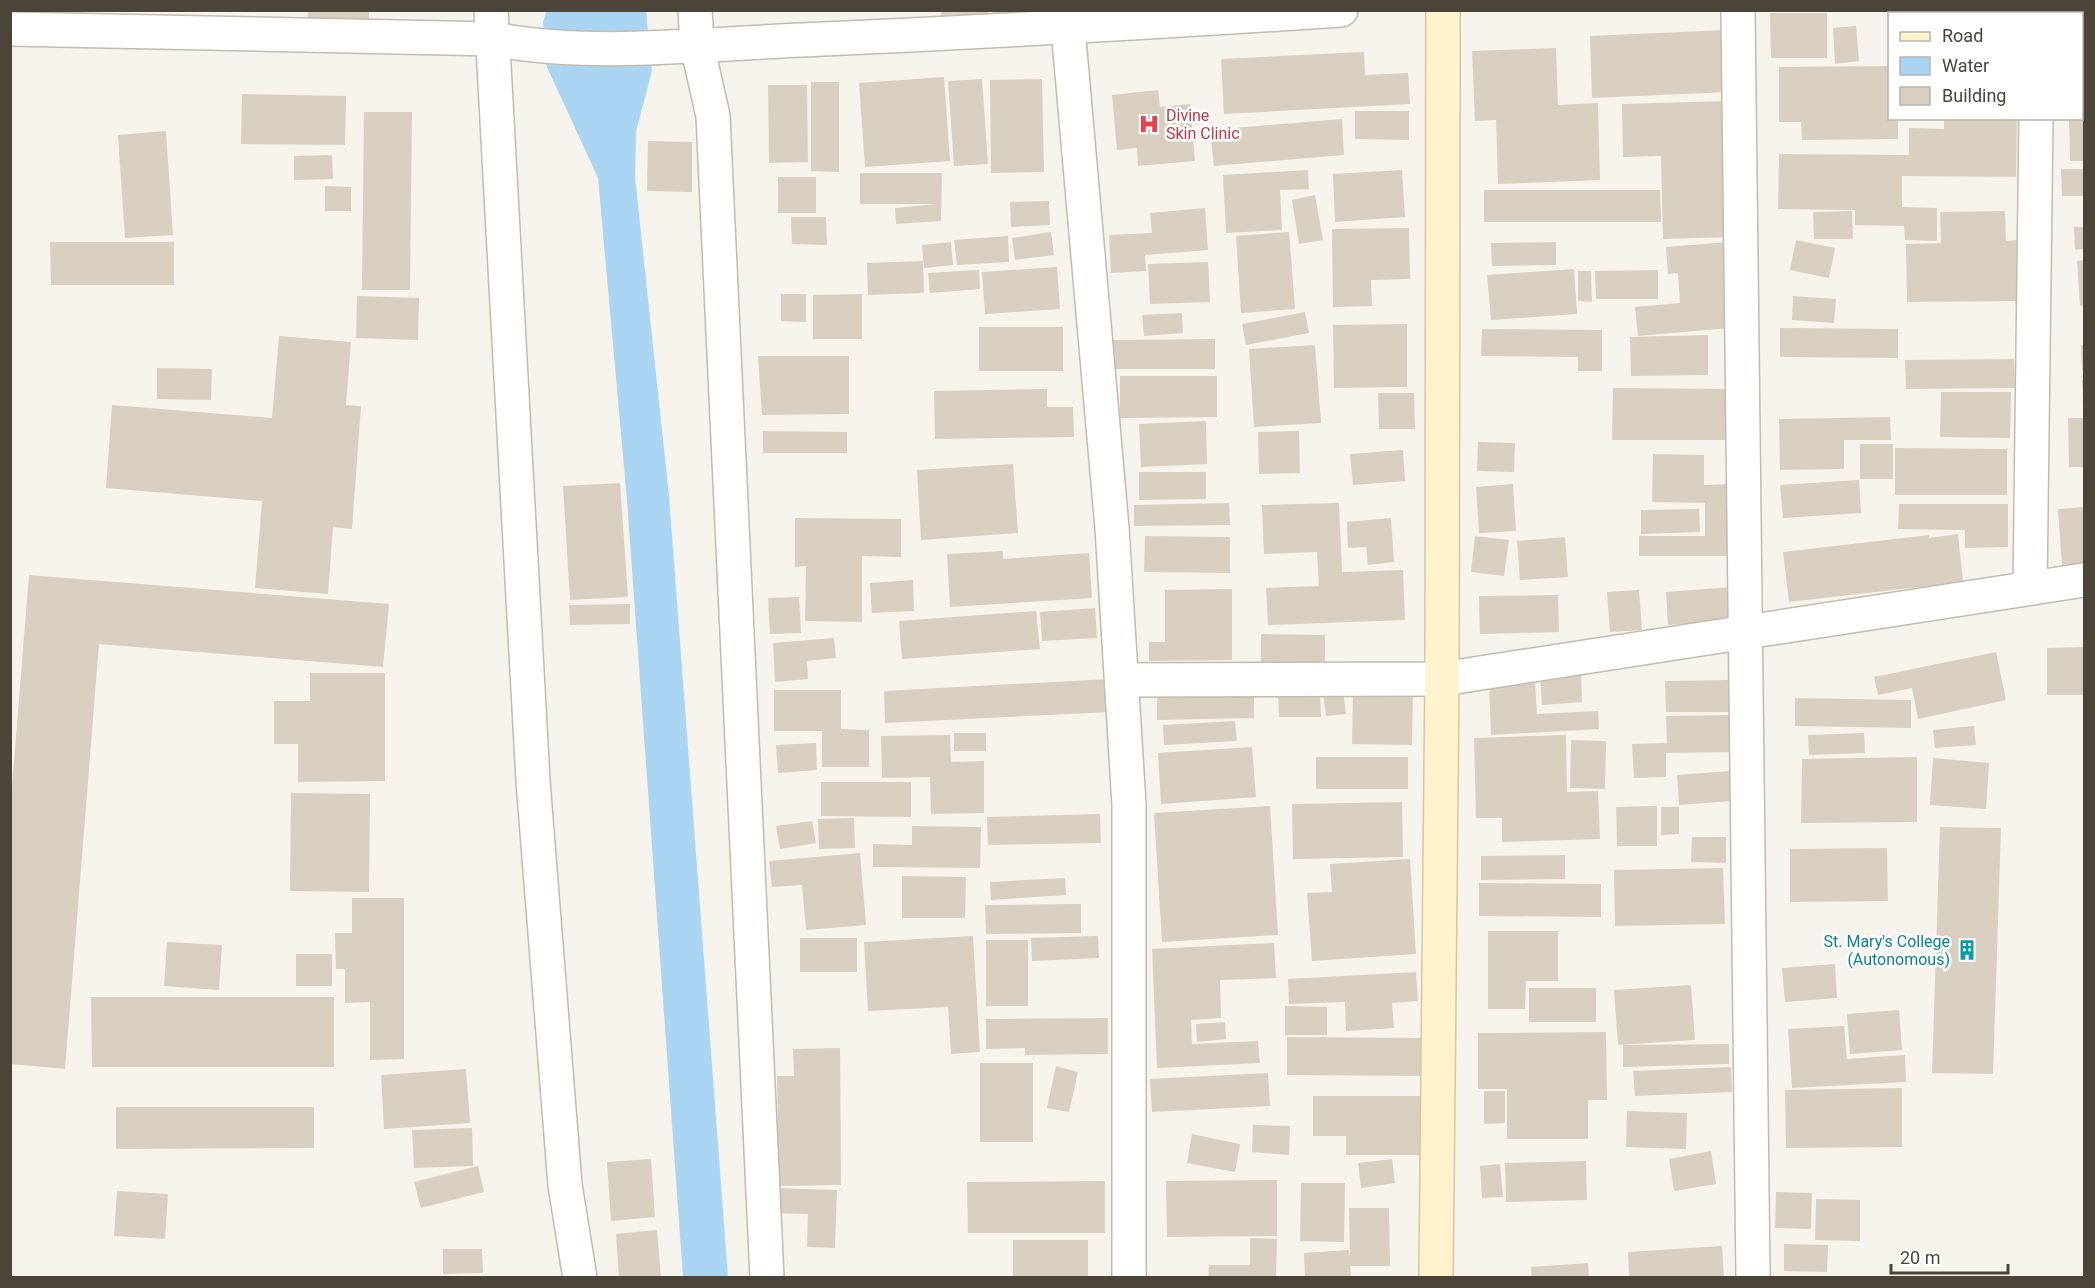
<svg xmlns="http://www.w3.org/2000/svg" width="2095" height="1288" viewBox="0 0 2095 1288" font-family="Roboto,sans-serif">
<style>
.water{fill:#a9d4f2}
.building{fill:#d8cfc1}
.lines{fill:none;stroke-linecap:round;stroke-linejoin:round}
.minor-casing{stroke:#c2bbae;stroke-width:36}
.tertiary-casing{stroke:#c2bbae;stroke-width:36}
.secondary-casing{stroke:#d6c79b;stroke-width:36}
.minor{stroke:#fff;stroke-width:33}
.tertiary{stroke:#fff;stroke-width:33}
.secondary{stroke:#fff3cd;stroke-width:33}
.labels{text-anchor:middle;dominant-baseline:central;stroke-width:5;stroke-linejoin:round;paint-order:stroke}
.health-label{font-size:16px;fill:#be3a42;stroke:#fff;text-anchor:start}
.culture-label{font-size:16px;fill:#0d838f;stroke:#fff;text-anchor:end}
</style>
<rect width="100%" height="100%" fill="#f6f3ec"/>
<path class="water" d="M547 10 646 11 652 71 636 131 635 177 669 496 728 1277H683L627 500 598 178 547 67 543 22Z"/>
<g class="building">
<rect x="308" y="10" width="61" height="10"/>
<path d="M941 10H988V19L941 22Z"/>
<path d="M992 10H1048V19L993 23Z"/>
<rect x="1898" y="10" width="121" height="4"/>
<path d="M2064 10H2084V43H2082V14H2065Z"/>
<path d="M1770 13H1827V58H1771Z"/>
<path d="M1856 26 1859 61 1835 64 1833 28Z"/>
<path d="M1726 30 1728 92 1592 98 1590 36Z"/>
<path d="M1556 48 1558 105 1598 103 1600 180 1498 184 1496 120 1475 121 1472 51Z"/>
<rect x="2082" y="51" width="2" height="32"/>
<path d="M1364 52 1365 75 1408 73 1410 104 1224 114 1221 59Z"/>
<path d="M1890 66V118H1898V139L1802 140 1801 122H1779V67Z"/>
<path d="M944 77 950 161 865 167 859 83Z"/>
<path d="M982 79 988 164 954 166 948 81Z"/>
<path d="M1042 79 1044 172 991 173 990 80Z"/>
<path d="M811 82H839V172L811 171Z"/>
<path d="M768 85H807L808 162 769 163Z"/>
<rect x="2082" y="88" width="2" height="22"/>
<path d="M1158 90 1160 107 1190 104 1195 161 1138 166 1137 148 1117 150 1112 95Z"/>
<path d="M242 94 346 96 345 145 241 144Z"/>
<path d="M1726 101 1730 237 1663 239 1661 156 1623 157 1622 104Z"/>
<path d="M1355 111H1409V140L1355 139Z"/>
<path d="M364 112H412L410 290H362Z"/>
<path d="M2082 116H2084V161H2070L2069 118H2082Z"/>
<path d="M1944 118H2017L2016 177 1902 176V207L1937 208V241L1905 240 1904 226 1855 225V210L1778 209 1779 154 1909 155V128L1944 129Z"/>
<path d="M1342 119 1344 155 1214 166 1210 130Z"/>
<path d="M166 131 173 235 125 238 118 135Z"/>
<path d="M648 141 692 142V192L647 191Z"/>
<path d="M332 155 333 179 294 180V156Z"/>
<path d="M2061 169H2084V196H2062Z"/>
<path d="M1308 170 1309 189 1280 190 1282 230 1226 233 1223 175Z"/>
<path d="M1402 170 1405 217 1335 222 1333 174Z"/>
<path d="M860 173H942L941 221 896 224 895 208 936 204H860Z"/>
<rect x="778" y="177" width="38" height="36"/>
<path d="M325 186 351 187V211H325Z"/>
<path d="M1484 190H1660L1661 222H1484Z"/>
<path d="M1315 195 1323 240 1299 244 1292 200Z"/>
<path d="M1049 201 1050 225 1011 227 1010 202Z"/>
<path d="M1205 208 1208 250 1145 255 1146 271 1111 273 1109 235 1152 233 1150 213Z"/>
<path d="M1852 211 1853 239H1814L1813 212Z"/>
<path d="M2005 211 2006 241 2021 240 2022 301 1907 302 1906 244 1941 243 1940 212Z"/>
<path d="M791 217H826L827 245 792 244Z"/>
<path d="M2074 227H2084V249L2075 250Z"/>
<path d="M1409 228 1410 279 1371 280 1372 306 1333 307 1332 229Z"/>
<path d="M1051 232 1054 255 1015 260 1012 238Z"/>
<path d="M1289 232 1295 309 1241 313 1236 236Z"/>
<path d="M1008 236 1009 262 957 265 954 240Z"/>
<path d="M1796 240 1835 248 1829 278 1790 270Z"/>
<path d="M50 242H174V285H51Z"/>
<path d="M951 242 953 265 924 268 922 245Z"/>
<path d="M1556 242V265L1492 266 1491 243Z"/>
<path d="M1727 242 1730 328 1638 336 1635 307 1680 303 1678 273 1668 274 1666 247Z"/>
<path d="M2084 260V305L2080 306 2077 261Z"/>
<path d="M923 261 924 293 868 295 867 263Z"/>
<path d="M1208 262 1210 302 1150 304 1148 264Z"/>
<path d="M1057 267 1060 309 985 314 982 272Z"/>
<path d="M1574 269 1577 314 1491 320 1487 275Z"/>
<path d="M979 270 980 289 930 293 928 273Z"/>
<path d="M1658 270V299H1596L1595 271Z"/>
<path d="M1578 271H1591L1592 302 1578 301Z"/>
<path d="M781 294H806V322L781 321Z"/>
<path d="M862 294V339H813V295Z"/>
<path d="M357 296 419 298 418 340 356 338Z"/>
<path d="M1793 296 1836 299 1834 323 1792 320Z"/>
<path d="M1305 312 1309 333 1246 345 1242 324Z"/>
<path d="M1182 313 1183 333 1144 336 1142 315Z"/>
<path d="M1407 324V387L1334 388 1333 325Z"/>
<rect x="979" y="327" width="84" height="44"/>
<path d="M1780 328 1898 329V358L1780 357Z"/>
<path d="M1482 329 1602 330V371H1578V357L1481 356Z"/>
<path d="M1708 335V375L1631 376 1630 337Z"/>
<path d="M279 336 351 342 346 405 361 406 352 529 333 527 328 594 255 588 262 501 106 488 112 405 272 418Z"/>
<path d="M1215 339V369H1111V340Z"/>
<path d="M1315 345 1321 423 1254 427 1249 349Z"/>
<path d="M2081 345H2084V370L2082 371Z"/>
<path d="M758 356H849V414L762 415Z"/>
<path d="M2014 359 2015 388 1906 389 1905 360Z"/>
<path d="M157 368 212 369 211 400 157 399Z"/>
<path d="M1120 376H1217V417L1120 418Z"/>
<path d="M2084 379V406H2083L2082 380Z"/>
<path d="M1613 388 1737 389 1736 440H1612Z"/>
<path d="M1047 389V407H1073L1074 437 935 439 934 391Z"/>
<path d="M1941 392H2011L2010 438 1940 437Z"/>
<path d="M1378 393H1414L1415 429H1379Z"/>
<path d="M1890 417 1891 440H1844V469L1780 470 1779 419Z"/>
<path d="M2068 418H2084V467H2069Z"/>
<path d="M1206 421 1207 464 1141 467 1139 424Z"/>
<path d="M763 431 847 432V453H763Z"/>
<path d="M1299 431 1300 473 1259 474 1258 432Z"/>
<path d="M1478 442 1515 443 1514 472 1477 471Z"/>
<rect x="1860" y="444" width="33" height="35"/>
<path d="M1895 448 2007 449V495H1895Z"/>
<path d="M1403 450 1405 481 1353 485 1350 454Z"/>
<path d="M1653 454 1704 455V485L1730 484 1731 556H1639V536H1705V503L1652 502Z"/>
<path d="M1013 464 1018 533 921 540 917 470Z"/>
<path d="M1139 472H1206V499L1139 500Z"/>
<path d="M1859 480 1861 513 1783 518 1780 485Z"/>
<path d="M620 483 628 597 570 600 563 486Z"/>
<path d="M1513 484 1516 531 1479 533 1476 487Z"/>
<path d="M1229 503 1230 525 1134 526V505Z"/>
<path d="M1339 503 1342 572 1403 570 1405 620 1268 625 1266 588 1319 586 1317 552 1264 554 1262 505Z"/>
<path d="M1899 504H2008V547L1965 548V530L1898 529Z"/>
<path d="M2084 507V563L2062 565 2058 509Z"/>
<path d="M1699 509 1700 532 1641 534V510Z"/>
<path d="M795 518 901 519V557L862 556V622L805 621 806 566 795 567Z"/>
<path d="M1391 518 1394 562 1368 565 1366 547 1348 548 1347 522Z"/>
<path d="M1958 534 1963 582 1789 602 1783 552 1929 535V538Z"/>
<path d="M1145 536 1230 537V573L1144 572Z"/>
<path d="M1475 536 1509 540 1504 576 1471 572Z"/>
<path d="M1565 537 1568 577 1520 580 1517 541Z"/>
<path d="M1003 551V559L1089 553 1092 598 950 607 947 554Z"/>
<path d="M29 575 389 604 383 667 99 644 65 1069 10 1064V811Z"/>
<path d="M913 580 914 611 872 613 870 583Z"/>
<path d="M1732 587 1735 621 1668 625 1666 592Z"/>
<path d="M1232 589V660L1149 661V642H1165V590Z"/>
<path d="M1639 590 1642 630 1610 632 1607 592Z"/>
<path d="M1558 595 1559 632 1480 634 1479 596Z"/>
<path d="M799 597 801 633 770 634 768 598Z"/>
<path d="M630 604V624L570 625 569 605Z"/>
<path d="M1095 608 1097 638 1042 641 1040 612Z"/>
<path d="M1036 611 1040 649 902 659 899 621Z"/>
<path d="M1261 634 1325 635V665H1261Z"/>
<path d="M834 638 836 658 807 661 808 679 775 682 773 643Z"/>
<path d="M2084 647V695H2047V648Z"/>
<path d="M1996 652 2006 700 1918 719 1912 688 1878 695 1874 677Z"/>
<path d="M310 673H385V781L298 782V744H274V701H310Z"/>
<path d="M1581 673 1582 702 1542 705 1540 675Z"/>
<path d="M1109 679 1111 712 885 723 884 691Z"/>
<path d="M1735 680V712H1666L1665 681Z"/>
<path d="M1535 681 1537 714 1598 711 1599 729 1491 735 1489 684Z"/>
<path d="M1353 687 1413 688 1412 745 1352 744Z"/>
<path d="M1254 689V718L1157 720V691Z"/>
<path d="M774 690H841V729L869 730V767H822V731H774Z"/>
<path d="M1343 690 1346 714 1326 716 1323 693Z"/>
<path d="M1320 693 1321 717H1279L1278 694Z"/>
<path d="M1795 698 1911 700V728L1795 726Z"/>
<path d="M1734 715 1735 752 1666 753V777L1634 778 1632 744 1667 743 1666 716Z"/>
<path d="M1235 721 1237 741 1164 745 1163 725Z"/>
<path d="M1974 726 1976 745 1935 748 1933 730Z"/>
<rect x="954" y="733" width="32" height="18"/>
<path d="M1864 733 1865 753 1809 755 1808 735Z"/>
<path d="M950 735 951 762 984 761V813L931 814 930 777 882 778 881 736Z"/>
<path d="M1566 735 1567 792 1598 791 1600 839 1502 842V818H1476L1474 738Z"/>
<path d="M1571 740 1606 741 1605 789 1570 788Z"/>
<path d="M816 743 817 770 778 773 776 745Z"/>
<path d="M1252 747 1256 797 1161 804 1158 753Z"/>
<rect x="1316" y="757" width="92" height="32"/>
<path d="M1917 757V822L1801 823 1802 759Z"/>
<path d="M1933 758 1989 763 1986 809 1930 805Z"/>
<path d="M1730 771 1732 801 1679 805 1677 775Z"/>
<path d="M821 782H911V817L821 816Z"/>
<path d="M291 793 370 794 369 892 290 891Z"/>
<path d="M1402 802 1403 857 1293 859 1292 804Z"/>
<path d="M1270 806 1278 935 1162 942 1154 813Z"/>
<path d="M1657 806V846H1617L1616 807Z"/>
<path d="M1661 807H1679V834L1661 835Z"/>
<path d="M1100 814 1101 843 988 845 987 817Z"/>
<path d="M854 818 855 848 819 849 818 819Z"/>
<path d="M812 821 816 843 780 849 776 826Z"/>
<path d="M912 826 981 827 980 868 873 867V844L912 845Z"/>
<path d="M1940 827 2001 828 1993 1074 1932 1073Z"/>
<path d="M1692 837H1726V863L1691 862Z"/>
<path d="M1887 848 1888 901 1790 902V849Z"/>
<path d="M860 853 866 925 806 930 802 885 772 887 769 861Z"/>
<path d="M1565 855V879L1481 880V856Z"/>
<path d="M1410 859 1416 954 1312 961 1307 893 1332 892 1330 864Z"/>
<path d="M1723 868 1725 924 1615 926 1614 870Z"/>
<path d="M902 876 966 877 965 918H902Z"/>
<path d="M1065 878 1066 895 991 900 990 882Z"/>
<path d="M1479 883 1601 884V917L1479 916Z"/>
<path d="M352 898H404V1059L370 1060V1002L345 1003V969H336L335 933H352Z"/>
<path d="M1081 904V933L986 934 985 905Z"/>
<path d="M1488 931H1558V981H1526L1525 1009H1488Z"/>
<path d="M973 936 980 1052 951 1054 948 1007 868 1011 864 942Z"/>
<path d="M1098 936 1099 958 1032 961 1031 938Z"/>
<rect x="800" y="938" width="57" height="34"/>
<rect x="986" y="940" width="42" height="66"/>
<path d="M167 942 222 945 219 990 164 986Z"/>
<path d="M1274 943 1276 978 1220 980 1221 1018 1191 1020 1192 1044 1258 1041 1260 1063 1157 1068 1152 949Z"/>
<rect x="296" y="954" width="36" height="32"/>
<path d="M1835 964 1837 998 1785 1002 1782 968Z"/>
<path d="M1416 972 1418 1001 1392 1003 1394 1028 1346 1031 1345 1002 1289 1004 1288 979Z"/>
<path d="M1691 985 1695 1040 1618 1045 1614 990Z"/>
<rect x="1529" y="988" width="67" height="34"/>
<path d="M91 997H334V1067H92Z"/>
<path d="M1285 1006 1327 1007V1035H1285Z"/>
<path d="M1899 1010 1902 1050 1850 1054 1847 1014Z"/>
<path d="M1108 1018V1054L1025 1055V1048L986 1049V1019Z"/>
<path d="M1225 1022 1226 1039 1197 1042 1196 1024Z"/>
<path d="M1844 1026 1847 1059 1905 1055 1906 1082 1792 1088 1788 1029Z"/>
<path d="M1606 1032 1607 1100H1588V1139H1507V1089H1478V1033Z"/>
<path d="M1287 1037 1422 1038V1076L1287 1075Z"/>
<path d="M1729 1044V1064L1623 1067V1045Z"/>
<path d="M840 1048 841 1185 779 1186 777 1076H794L793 1049Z"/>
<rect x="980" y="1063" width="53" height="79"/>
<path d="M1056 1066 1078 1072 1069 1112 1047 1108Z"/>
<path d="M1731 1067 1732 1092 1635 1096 1633 1071Z"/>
<path d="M466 1069 470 1123 384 1129 381 1075Z"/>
<path d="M1268 1073 1270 1106 1152 1112 1150 1079Z"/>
<path d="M1902 1088V1147L1786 1148 1785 1090Z"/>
<path d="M1484 1091H1505V1123L1484 1124Z"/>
<path d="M1313 1096H1420L1421 1155H1346V1136H1313Z"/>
<path d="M116 1107H314V1148L116 1149Z"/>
<path d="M1627 1111 1687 1113 1686 1149 1626 1147Z"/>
<path d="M1253 1125 1290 1126 1289 1155 1252 1152Z"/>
<path d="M472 1128 473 1166 414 1168 412 1130Z"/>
<path d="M1192 1134 1240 1144 1235 1172 1187 1163Z"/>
<path d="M1711 1151 1716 1184 1674 1191 1669 1159Z"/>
<path d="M651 1159 655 1217 611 1221 607 1162Z"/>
<path d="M1392 1159 1395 1183 1361 1188 1358 1163Z"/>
<path d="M1586 1161 1587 1200 1506 1202 1505 1163Z"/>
<path d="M1500 1164 1503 1197 1482 1198 1480 1166Z"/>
<path d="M478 1166 484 1192 421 1208 414 1182Z"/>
<path d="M1277 1180V1236L1167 1237 1166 1181Z"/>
<path d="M1105 1181V1233H968L967 1182Z"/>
<path d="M1301 1183H1345L1344 1242 1300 1241Z"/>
<path d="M775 1188 837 1190 835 1248 807 1247 808 1214 774 1213Z"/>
<path d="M117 1191 168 1194 165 1239 114 1236Z"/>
<path d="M1776 1192 1812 1193 1811 1229 1775 1228Z"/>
<path d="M1816 1199 1860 1200V1241L1815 1240Z"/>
<path d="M1349 1208H1389L1390 1266H1350L1351 1277 1305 1278 1304 1253 1349 1250 1350 1259Z"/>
<path d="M657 1230 661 1278H619L616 1234Z"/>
<path d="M1250 1238 1277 1239 1276 1278H1208L1209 1265H1250Z"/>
<rect x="1013" y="1240" width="75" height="38"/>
<path d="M1784 1244 1828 1245 1827 1272 1784 1271Z"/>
<path d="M1722 1246 1724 1278H1629L1628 1252Z"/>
<path d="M443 1249H482L483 1273 443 1274Z"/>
<path d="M1588 1263 1589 1278H1532L1531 1267Z"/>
</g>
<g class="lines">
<g class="minor-casing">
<g id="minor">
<path d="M695 10 697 45 713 116 767 1278"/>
<path d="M1738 10 1753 1278"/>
<path d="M2038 14V10"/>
<path d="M1068 28 1112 528 1129 805V1278"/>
<path d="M10 29 494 39C588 58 705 44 802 40 982 32 1162 22 1341 10"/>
<path d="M2030 588 2036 118"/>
<path d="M1122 680 1442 679 2084 580"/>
</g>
</g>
<g class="tertiary-casing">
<path id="tertiary" d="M491 10 533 781 565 1185 580 1278"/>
</g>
<g class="secondary-casing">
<path id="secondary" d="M1436 1278 1442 679 1443 10"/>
</g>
<use href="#minor" class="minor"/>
<use href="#tertiary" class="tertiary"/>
<use href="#secondary" class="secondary"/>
</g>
<defs>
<g id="hospital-bare" transform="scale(1.62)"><path d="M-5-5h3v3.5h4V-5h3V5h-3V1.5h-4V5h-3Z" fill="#e0444e" stroke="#fff" stroke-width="2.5" paint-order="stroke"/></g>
<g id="building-bare" transform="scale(1.62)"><path d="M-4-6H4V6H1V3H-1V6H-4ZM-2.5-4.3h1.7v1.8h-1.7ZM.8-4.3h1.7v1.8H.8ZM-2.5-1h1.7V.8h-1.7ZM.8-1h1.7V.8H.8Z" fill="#0f9aa8" stroke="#fff" stroke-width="2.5" paint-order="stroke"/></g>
</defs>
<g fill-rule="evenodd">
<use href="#hospital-bare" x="1149" y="124"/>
<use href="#building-bare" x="1967" y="950"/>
</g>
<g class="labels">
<g class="health-label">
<text x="1166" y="115">Divine<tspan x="1166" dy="18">Skin Clinic</tspan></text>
</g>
<g class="culture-label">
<text x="1950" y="941">St. Mary's College<tspan x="1950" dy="18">(Autonomous)</tspan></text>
</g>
</g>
<rect width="2095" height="1288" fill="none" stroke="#4b4439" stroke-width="24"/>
<rect x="1888" y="12" width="195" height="108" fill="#ffffff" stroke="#b7b4b0" stroke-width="1.5"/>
<rect x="1900" y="32" width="30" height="9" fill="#fff3cd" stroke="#b7b4b0" stroke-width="1.5"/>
<text x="1942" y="42" font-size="18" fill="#4b4439">Road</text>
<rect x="1900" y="57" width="30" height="18" fill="#a9d4f2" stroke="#b7b4b0" stroke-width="1.5"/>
<text x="1942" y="72" font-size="18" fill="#4b4439">Water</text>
<rect x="1900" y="87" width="30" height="18" fill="#d8cfc1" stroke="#b7b4b0" stroke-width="1.5"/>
<text x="1942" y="102" font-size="18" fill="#4b4439">Building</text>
<path d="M1891 1264v9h117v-9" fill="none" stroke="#4b4439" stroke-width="3"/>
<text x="1900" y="1264" font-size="18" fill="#4b4439" stroke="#ffffff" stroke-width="4.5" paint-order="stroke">20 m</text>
</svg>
